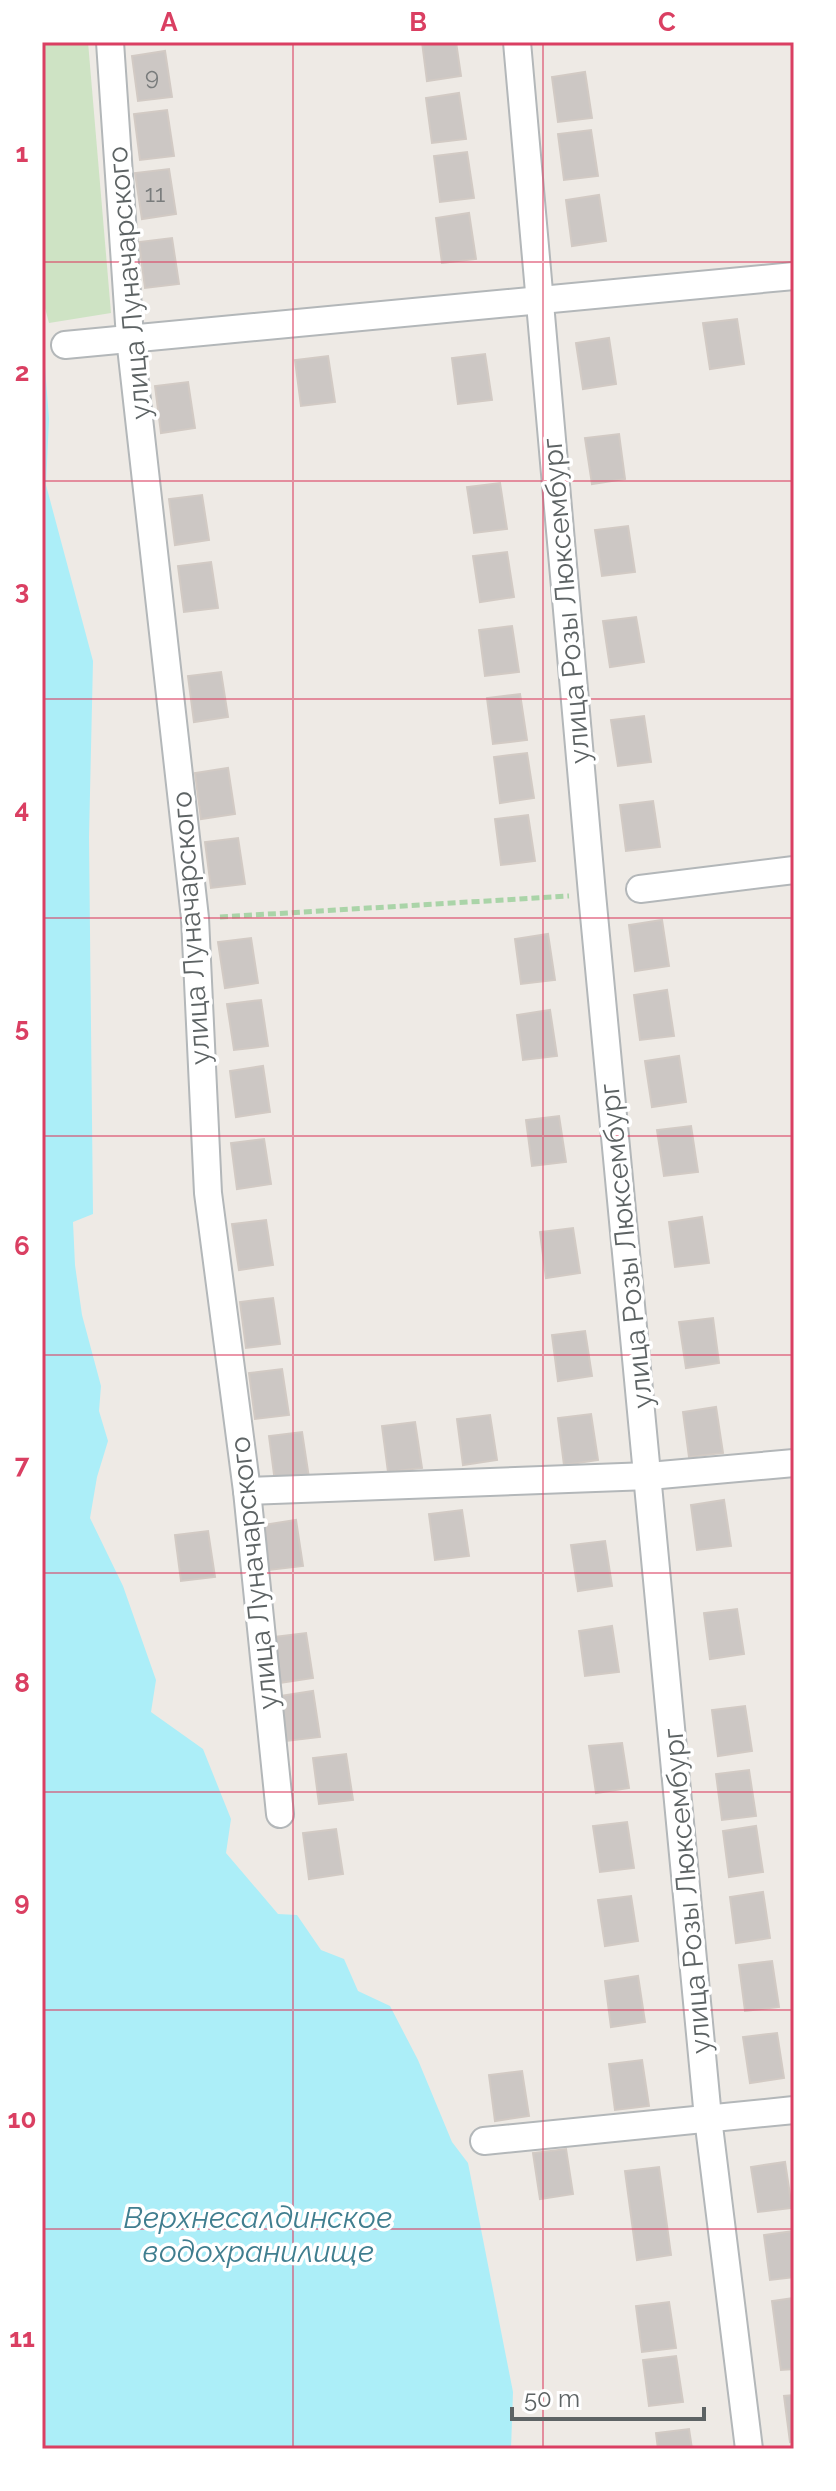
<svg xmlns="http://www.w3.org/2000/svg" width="836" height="2491" viewBox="0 0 836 2491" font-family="Raleway,sans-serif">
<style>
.green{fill:#cee3c4}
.water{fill:#aceef8}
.building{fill:#ccc7c4;stroke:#d2cac4;stroke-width:2}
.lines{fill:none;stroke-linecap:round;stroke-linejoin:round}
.minor-casing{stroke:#b3b7b9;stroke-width:30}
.path{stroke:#aad4a8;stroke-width:5;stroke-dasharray:8 4;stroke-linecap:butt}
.minor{stroke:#fff;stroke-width:26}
.grid{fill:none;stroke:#da3f62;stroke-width:2;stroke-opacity:0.55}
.labels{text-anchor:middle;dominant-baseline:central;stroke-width:7;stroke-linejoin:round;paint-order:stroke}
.number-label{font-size:24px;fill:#797c7c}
.street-label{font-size:28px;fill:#5d6364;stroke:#fff}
.water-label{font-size:30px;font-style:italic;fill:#407e8f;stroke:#fff}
.neatline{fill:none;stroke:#da3f62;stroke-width:3}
.grid-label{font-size:26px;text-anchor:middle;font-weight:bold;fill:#da3f62}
</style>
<rect width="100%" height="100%" fill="#eeeae5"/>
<path class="green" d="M42 42H88L111 313 49 323 42 297Z"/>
<path class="water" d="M42 328 49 419 46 485 93 661 89 837 93 1214 73 1222 75 1265 82 1315 101 1386 99 1411 108 1441 97 1477 90 1518 123 1586 156 1680 151 1712 203 1749 231 1819 226 1853 278 1914 297 1915 321 1950 344 1959 358 1991 390 2006 418 2060 452 2142 468 2163 513 2392 511 2449H42Z"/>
<g class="building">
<path d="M422 42H456L461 76 427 81Z"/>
<path d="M165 51 172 97 138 101 132 56Z"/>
<path d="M585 72 592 118 558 122 552 77Z"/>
<path d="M459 93 466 139 432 143 426 98Z"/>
<path d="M167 110 174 156 140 160 134 114Z"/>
<path d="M591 130 598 176 564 180 558 134Z"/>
<path d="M467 152 474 198 440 202 434 156Z"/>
<path d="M169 169 176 214 142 219 135 173Z"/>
<path d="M599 195 606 241 572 246 566 200Z"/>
<path d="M469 213 476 259 442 263 436 218Z"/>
<path d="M172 238 179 284 145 288 139 242Z"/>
<path d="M737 319 744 364 710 369 703 323Z"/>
<path d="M609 338 616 384 583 389 576 343Z"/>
<path d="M485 354 492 400 458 404 452 358Z"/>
<path d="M328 356 335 402 301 406 295 360Z"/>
<path d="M188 382 195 428 161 433 155 386Z"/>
<path d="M619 434 625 479 592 484 585 438Z"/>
<path d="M500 483 507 529 474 533 467 487Z"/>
<path d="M202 495 209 540 175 545 169 499Z"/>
<path d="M628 526 635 572 602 576 595 530Z"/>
<path d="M507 552 514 597 480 602 473 556Z"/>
<path d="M211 562 218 608 184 612 178 566Z"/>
<path d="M636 617 644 662 610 667 603 621Z"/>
<path d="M512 626 519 672 485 676 479 630Z"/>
<path d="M221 672 228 717 194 722 188 676Z"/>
<path d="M520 694 527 740 493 744 487 698Z"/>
<path d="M644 716 651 762 618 766 611 720Z"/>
<path d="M527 753 534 798 500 803 494 757Z"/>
<path d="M228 768 235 814 201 819 195 773Z"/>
<path d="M653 801 660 847 626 851 620 805Z"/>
<path d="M528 815 535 861 501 865 495 819Z"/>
<path d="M238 838 245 884 211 888 205 842Z"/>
<path d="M662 920 669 966 635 971 629 925Z"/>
<path d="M548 934 555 980 521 984 515 939Z"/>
<path d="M251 938 258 983 225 988 218 942Z"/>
<path d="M667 990 674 1036 640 1040 634 995Z"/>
<path d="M261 1000 268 1046 234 1050 227 1004Z"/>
<path d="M550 1010 557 1056 523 1060 517 1015Z"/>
<path d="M679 1056 686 1102 652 1107 645 1061Z"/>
<path d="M263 1066 270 1112 236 1117 230 1071Z"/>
<path d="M559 1116 566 1162 532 1166 526 1120Z"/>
<path d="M691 1126 698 1172 664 1176 657 1130Z"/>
<path d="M264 1139 271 1184 237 1189 231 1143Z"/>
<path d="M702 1217 709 1263 675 1267 669 1222Z"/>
<path d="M266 1220 273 1265 239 1270 232 1224Z"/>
<path d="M573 1228 580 1273 546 1278 540 1232Z"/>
<path d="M273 1298 280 1344 246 1348 240 1302Z"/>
<path d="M713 1318 719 1363 686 1368 679 1322Z"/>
<path d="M585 1331 592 1376 558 1381 552 1335Z"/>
<path d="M282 1369 289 1415 255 1419 249 1373Z"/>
<path d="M716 1407 723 1453 689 1457 683 1412Z"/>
<path d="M591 1414 598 1460 564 1465 558 1418Z"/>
<path d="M490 1415 497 1460 463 1465 457 1419Z"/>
<path d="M415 1422 422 1468 388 1472 382 1426Z"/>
<path d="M302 1432 309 1478 275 1482 269 1436Z"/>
<path d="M724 1500 731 1546 697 1550 691 1505Z"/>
<path d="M462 1510 469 1556 435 1560 429 1514Z"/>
<path d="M296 1520 303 1566 269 1570 263 1525Z"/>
<path d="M208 1531 215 1577 181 1581 175 1535Z"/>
<path d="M605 1541 612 1586 578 1591 571 1545Z"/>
<path d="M737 1609 744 1654 710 1659 704 1613Z"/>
<path d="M612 1626 619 1672 585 1676 579 1631Z"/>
<path d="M306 1633 313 1678 279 1683 273 1637Z"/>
<path d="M313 1691 320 1737 286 1741 280 1696Z"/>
<path d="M745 1706 752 1751 718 1756 712 1710Z"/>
<path d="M622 1743 629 1788 596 1793 589 1746Z"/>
<path d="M346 1754 353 1800 319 1804 313 1758Z"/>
<path d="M749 1770 756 1816 722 1820 716 1774Z"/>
<path d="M627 1822 634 1868 600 1872 593 1826Z"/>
<path d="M756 1826 763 1872 729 1877 723 1831Z"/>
<path d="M336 1829 343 1874 309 1879 303 1833Z"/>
<path d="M763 1892 770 1938 736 1943 730 1897Z"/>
<path d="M631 1896 638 1941 605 1946 598 1900Z"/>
<path d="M772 1961 779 2007 745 2011 739 1965Z"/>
<path d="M638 1976 645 2022 611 2027 605 1981Z"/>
<path d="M777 2033 784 2078 750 2083 743 2037Z"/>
<path d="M642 2060 649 2106 615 2110 609 2064Z"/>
<path d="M522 2071 529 2116 495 2121 489 2075Z"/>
<path d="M566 2149 573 2194 540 2199 533 2153Z"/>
<path d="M785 2162 792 2208 758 2212 751 2167Z"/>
<path d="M659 2167 671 2255 637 2260 625 2171Z"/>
<path d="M794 2231V2277L770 2280 764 2235Z"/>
<path d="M794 2298V2369L781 2370 772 2301Z"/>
<path d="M669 2302 676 2348 642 2352 636 2306Z"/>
<path d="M676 2356 683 2402 649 2406 643 2360Z"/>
<path d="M794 2395V2441L790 2442 784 2396Z"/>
<path d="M689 2429 692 2449H658L656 2433Z"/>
</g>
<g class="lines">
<g class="minor-casing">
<g id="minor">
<path d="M110 42 130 338 195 918 208 1193 247 1491 280 1814"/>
<path d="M517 42 592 894 708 2118 749 2449"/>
<path d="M65 345 794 276"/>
<path d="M640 889 794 870"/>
<path d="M247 1491 649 1476 794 1463"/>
<path d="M484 2141 794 2110"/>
</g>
</g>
<path class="path" d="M220 917 569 896"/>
<use href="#minor" class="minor"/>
</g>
<path class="grid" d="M293 42V2449M543 42V2449M42 262H794M42 481H794M42 699H794M42 918H794M42 1136H794M42 1355H794M42 1573H794M42 1792H794M42 2010H794M42 2229H794"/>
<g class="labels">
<g class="number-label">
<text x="152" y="76">9</text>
<text x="155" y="193">11</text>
</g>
<g class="street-label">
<text transform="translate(129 283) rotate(-95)">улица Луначарского</text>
<text transform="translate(566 601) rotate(-95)">улица Розы Люксембург</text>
<text transform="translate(191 928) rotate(-94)">улица Луначарского</text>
<text transform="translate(626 1246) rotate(-96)">улица Розы Люксембург</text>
<text transform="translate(254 1573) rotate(-96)">улица Луначарского</text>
<text transform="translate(687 1891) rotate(-95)">улица Розы Люксембург</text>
</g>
<g class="water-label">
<text x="258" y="2217">Верхнесалдинское<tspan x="258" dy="34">водохранилище</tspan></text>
</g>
</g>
<rect width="836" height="2491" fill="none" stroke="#ffffff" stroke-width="88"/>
<path d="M512 2407v12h192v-12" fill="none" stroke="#5d6364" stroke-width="4"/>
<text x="524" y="2407" font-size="24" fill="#5d6364" stroke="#ffffff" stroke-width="6" paint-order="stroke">50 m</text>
<rect x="44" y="44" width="748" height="2403" class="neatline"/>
<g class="grid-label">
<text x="169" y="31">A</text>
<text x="418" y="31">B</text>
<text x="667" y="31">C</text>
<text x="22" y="162">1</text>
<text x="22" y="381">2</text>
<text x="22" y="599">3</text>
<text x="22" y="818">4</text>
<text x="22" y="1036">5</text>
<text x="22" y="1255">6</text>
<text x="22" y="1473">7</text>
<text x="22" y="1692">8</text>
<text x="22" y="1910">9</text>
<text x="22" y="2128">10</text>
<text x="22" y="2347">11</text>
</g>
</svg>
